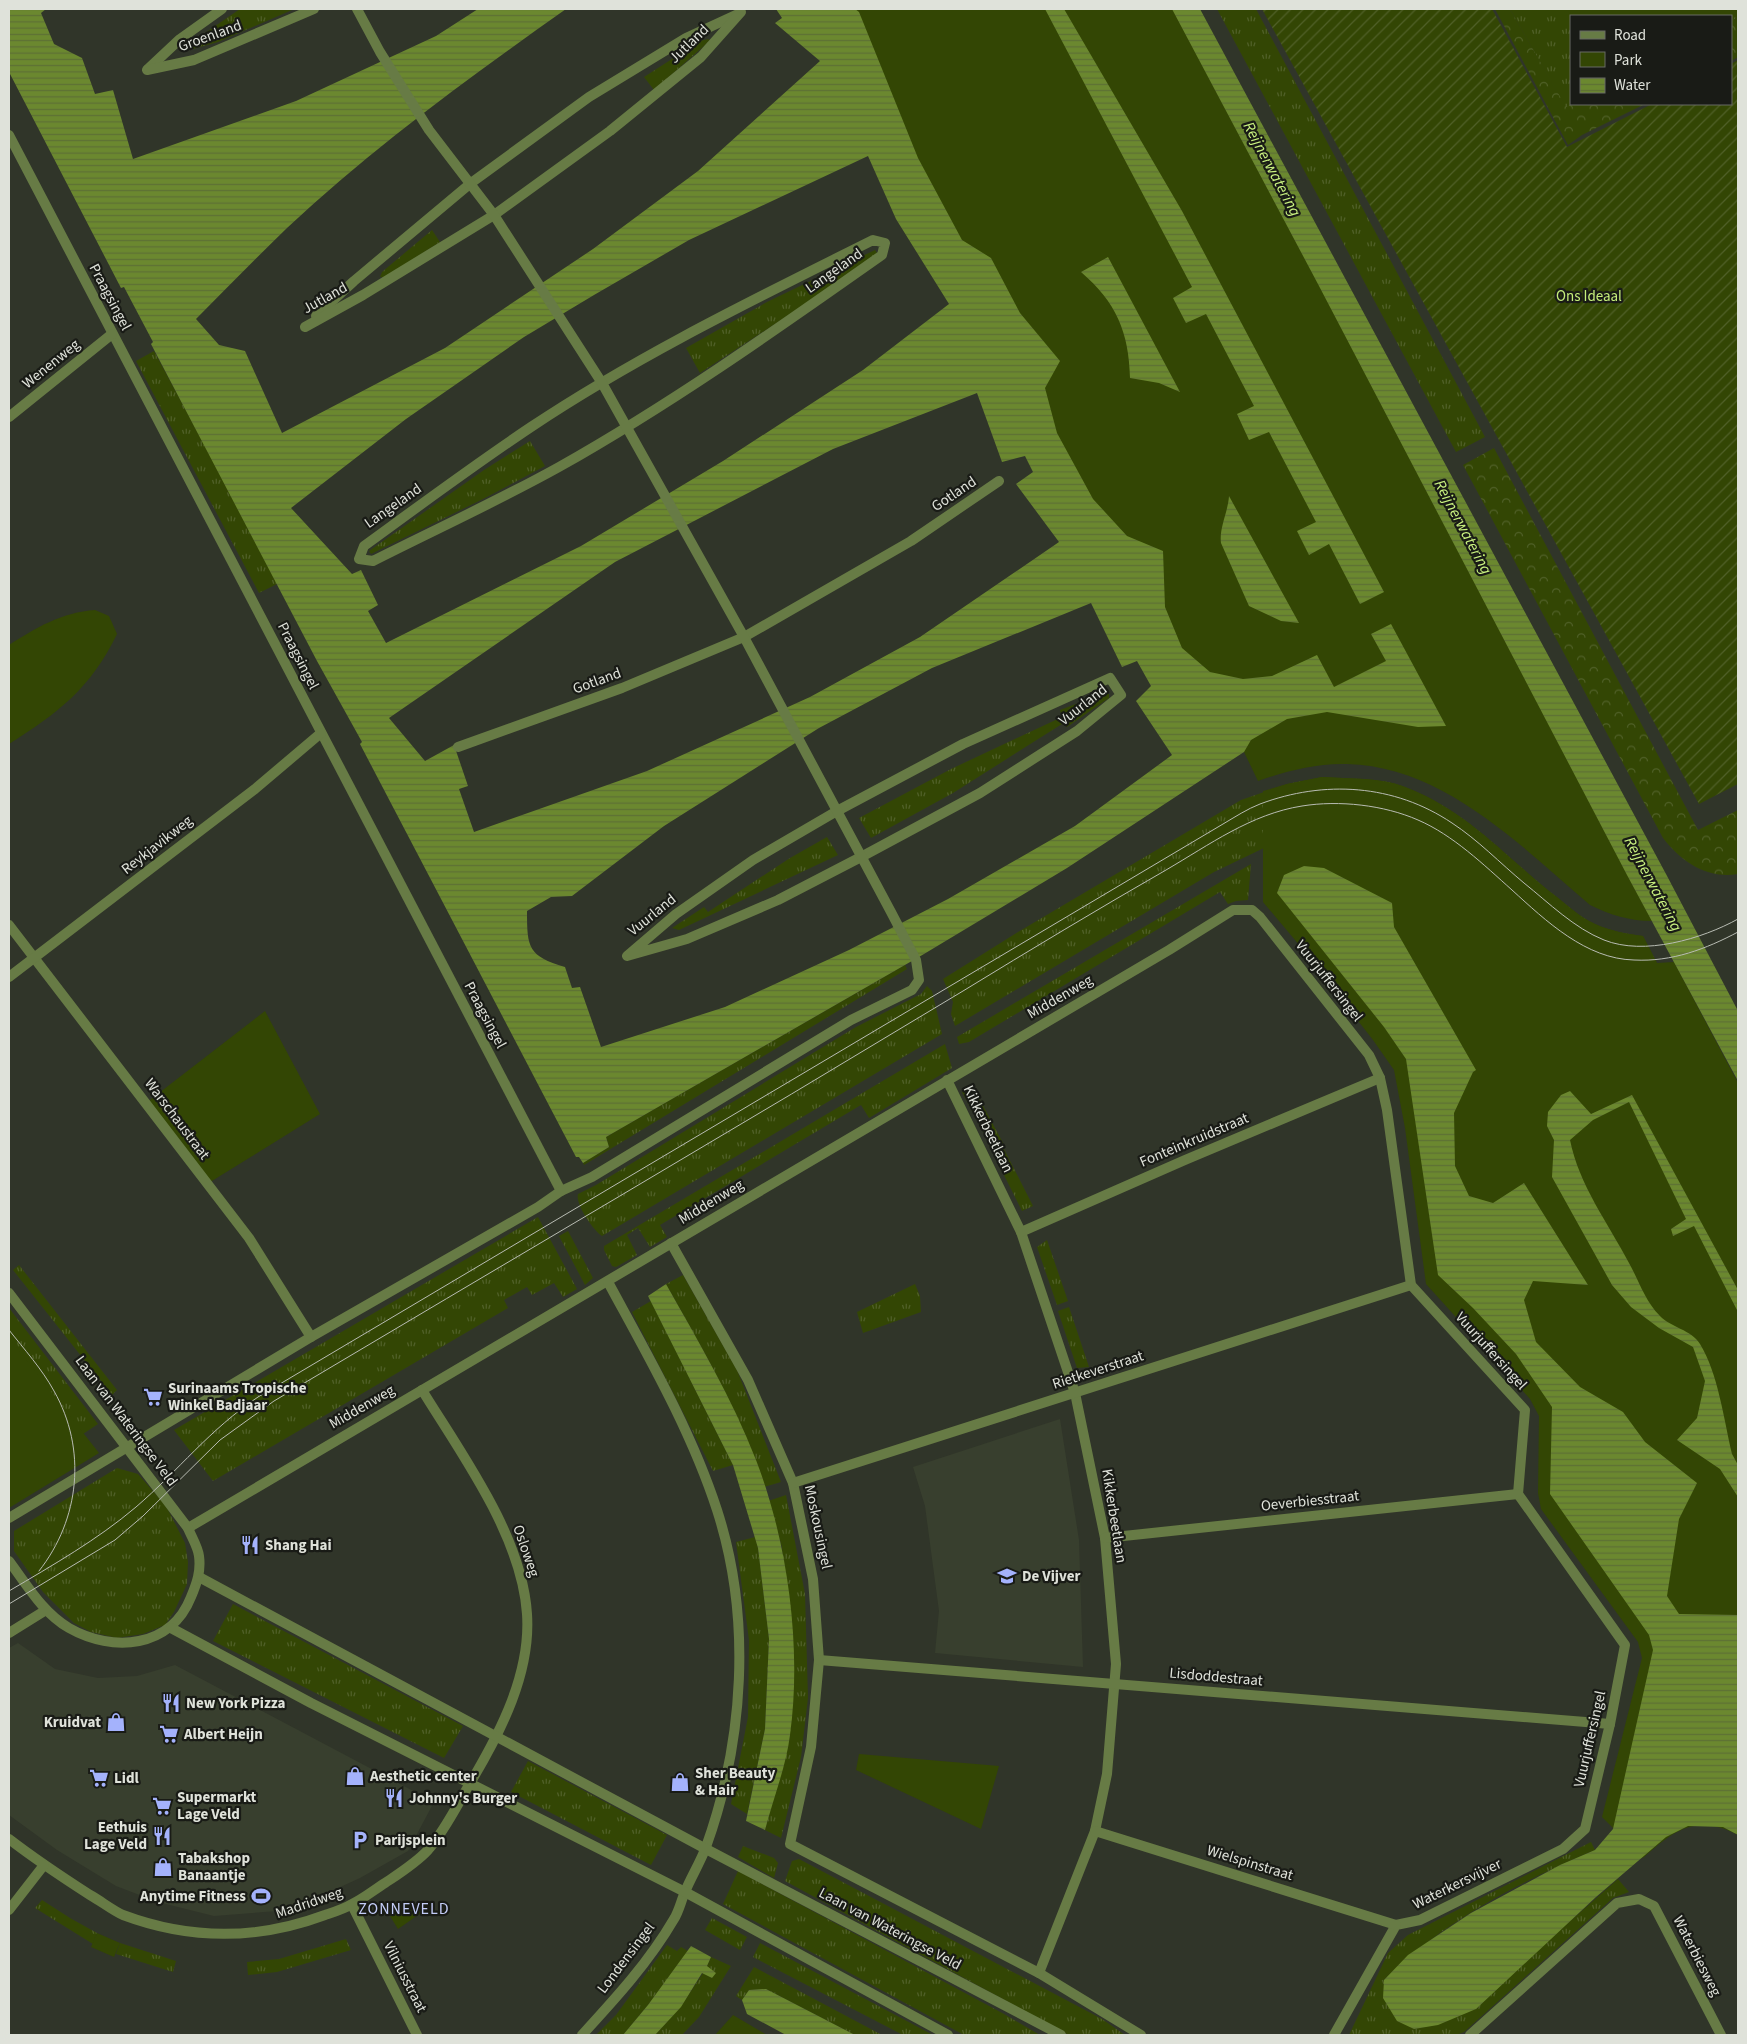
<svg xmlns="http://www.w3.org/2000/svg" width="1747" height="2044" viewBox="0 0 1747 2044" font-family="'Source Sans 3',sans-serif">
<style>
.built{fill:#383f2e}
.grass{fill:url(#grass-tufts)}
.forest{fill:url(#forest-crowns)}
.park{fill:#334604}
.garden{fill:url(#garden-furrows)}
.water{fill:url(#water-rules);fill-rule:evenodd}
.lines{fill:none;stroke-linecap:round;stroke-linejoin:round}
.minor{stroke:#677b45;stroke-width:10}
.tertiary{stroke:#677b45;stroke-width:10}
.tram{stroke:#b8bcb3;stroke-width:1}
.labels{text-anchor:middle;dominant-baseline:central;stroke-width:4.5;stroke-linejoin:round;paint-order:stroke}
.street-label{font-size:15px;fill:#dfe2da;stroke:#191b16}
.park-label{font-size:15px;fill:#c5ee7a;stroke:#191b16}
.poi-label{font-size:15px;font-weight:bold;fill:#dfe2da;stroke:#191b16;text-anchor:start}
.water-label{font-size:16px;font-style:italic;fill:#ccf582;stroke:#191b16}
.neighbourhood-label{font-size:16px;letter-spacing:1px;fill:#c3ccf7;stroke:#191b16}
</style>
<defs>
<pattern id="grass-tufts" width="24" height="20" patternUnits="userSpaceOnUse" patternTransform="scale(1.25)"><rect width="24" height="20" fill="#334604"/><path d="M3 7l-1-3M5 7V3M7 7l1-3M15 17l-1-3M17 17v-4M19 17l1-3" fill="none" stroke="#506028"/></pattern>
<pattern id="forest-crowns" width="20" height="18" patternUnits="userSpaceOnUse" patternTransform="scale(1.25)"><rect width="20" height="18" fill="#334604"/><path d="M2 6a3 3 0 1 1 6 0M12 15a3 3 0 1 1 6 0" fill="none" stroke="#506028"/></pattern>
<pattern id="garden-furrows" width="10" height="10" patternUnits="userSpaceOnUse" patternTransform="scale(1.25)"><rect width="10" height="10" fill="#334604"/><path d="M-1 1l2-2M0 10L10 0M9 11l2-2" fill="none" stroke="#506028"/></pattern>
<pattern id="water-rules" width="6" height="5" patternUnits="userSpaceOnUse" patternTransform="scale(1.25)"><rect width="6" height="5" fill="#6b882f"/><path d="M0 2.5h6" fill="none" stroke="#5d7035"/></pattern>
</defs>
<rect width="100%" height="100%" fill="#303529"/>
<g class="built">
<path d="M1060 1419 1079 1540 1083 1667 935 1653 939 1611 925 1506 913 1467Z"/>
<path d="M18 1643 55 1669 98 1678 137 1676 175 1665 434 1802 408 1851 360 1878 290 1910 214 1916 158 1902 116 1886 57 1850 9 1815V1648Z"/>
</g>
<g class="grass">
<path d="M240 9 292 10 218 42 189 50 186 46Z"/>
<path d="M1217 9H1256L1485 437 1456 452Z"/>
<path d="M1510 9H1738V17L1731 21V16H1571V104H1573L1566 108Z"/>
<path d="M708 39 710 40 704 46 654 90 644 77 700 41Z"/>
<path d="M432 230 440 242 385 277H380L382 272Z"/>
<path d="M875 250 877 253 813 299 700 373 686 348 767 302Z"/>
<path d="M154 351 279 583 259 593 136 361Z"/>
<path d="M530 441 545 466 483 499 371 554 369 551 484 470Z"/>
<path d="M1105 693 1109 694V698L1067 727 1062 724 953 793 871 838 859 818 951 769 1062 717 1060 710Z"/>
<path d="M1322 777C1349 779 1380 777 1405 787 1465 810 1501 852 1549 891 1564 902 1579 917 1595 924 1610 931 1628 934 1643 936L1657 963 1264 848 1214 872 955 1026 951 1014 953 1002 943 979 1018 932 1241 800 1287 784Z"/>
<path d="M827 837 838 855 679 930 672 928 704 907 708 912 790 858Z"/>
<path d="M1251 864 1248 900 1236 901 1228 904 1220 892 969 1042 959 1044 957 1037Z"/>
<path d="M905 965 907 969 584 1165 583 1163 609 1147 606 1137Z"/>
<path d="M927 986 932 991 942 1034 602 1236C593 1230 575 1204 578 1194L596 1185 856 1027 921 994Z"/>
<path d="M945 1044 952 1068 869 1118 861 1105 660 1225 667 1237 650 1247 638 1228 627 1235 637 1255 616 1267 612 1266 604 1250V1246Z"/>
<path d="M973 1087 1003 1143 992 1148 962 1092Z"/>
<path d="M1004 1149 1033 1206 1022 1211 994 1155Z"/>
<path d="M538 1217 577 1289 563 1297 554 1283 532 1295 527 1287 504 1300 508 1308 213 1481 174 1430Z"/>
<path d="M568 1231 593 1278 585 1285 559 1236Z"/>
<path d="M1047 1240 1068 1301 1057 1305 1037 1247Z"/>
<path d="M19 1265 117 1390 112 1395 13 1270Z"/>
<path d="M683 1275 737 1370 781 1482 764 1487C742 1415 703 1350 666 1284Z"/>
<path d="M915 1284 920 1296 921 1312 863 1333 857 1312Z"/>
<path d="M651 1301 733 1465 713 1471 632 1312Z"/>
<path d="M1069 1307 1089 1367 1077 1368 1058 1311Z"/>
<path d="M9 1308 98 1424 68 1444 9 1340Z"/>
<path d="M117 1468 138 1474 166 1506 185 1543 188 1562 187 1584 174 1612 165 1625 143 1634 117 1638 91 1632 74 1623 43 1592 14 1551V1531Z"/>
<path d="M786 1495 805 1594 808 1698 801 1757 781 1838 765 1830 790 1736 782 1547 768 1501Z"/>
<path d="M755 1537 758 1548 769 1639 765 1729 747 1814 731 1804 748 1717 749 1640 736 1542Z"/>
<path d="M233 1604 463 1726 444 1758 213 1641Z"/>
<path d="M528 1761 667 1835 651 1865 511 1792Z"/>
<path d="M1591 1842 1595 1850C1521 1881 1442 1922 1384 1980L1476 2009 1535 1952 1618 1879 1629 1892 1613 1898 1464 2032 1456 2035H1349L1388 1953 1408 1935Z"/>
<path d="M743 1846 774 1858 778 1863 774 1878 738 1857Z"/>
<path d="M799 1859 1102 2019 1125 2035H1069L785 1881 792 1861Z"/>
<path d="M738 1871 1004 2014 1040 2035H964L723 1904Z"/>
<path d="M42 1900 70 1918 97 1933 93 1944 35 1908Z"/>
<path d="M712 1918 747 1937 740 1950 705 1930Z"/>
<path d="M346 1939 351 1950 277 1972 248 1975 247 1962 279 1959Z"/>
<path d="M120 1943 176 1961 173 1972 116 1954Z"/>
<path d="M760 1943 933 2035H903L753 1957Z"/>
<path d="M667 1945 677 1951 681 1947 688 1951 648 2005 623 2035H596L616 2015Z"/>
<path d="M711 1957 731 1966 699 2017 682 2035H655L681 2006 703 1973 712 1978 707 1966Z"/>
<path d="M754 1967 882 2035H855L766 1989 749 1990 742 2000 736 1996Z"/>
</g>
<g class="forest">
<path d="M1495 9H1510L1566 107 1573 104H1645L1582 135 1568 145Z"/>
<path d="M1738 17V57L1731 61V21Z"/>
<path d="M1494 448 1698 830 1738 810V874C1706 879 1682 862 1663 838L1463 465Z"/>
</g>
<g class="park">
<path d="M819 9H1179L1324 283 1652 921C1630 921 1610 915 1590 905 1521 846 1443 766 1347 764 1316 763 1287 771 1258 781L1244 752 1211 724Z"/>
<path d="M95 610 109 616 117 634C91 688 58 713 9 744V645C35 628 63 612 95 610Z"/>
<path d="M1322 777C1349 779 1380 777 1405 787 1465 810 1501 852 1549 891 1564 902 1579 917 1595 924 1610 931 1628 934 1643 936L1657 963 1674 962 1738 1083V1835C1697 1813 1674 1830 1643 1858L1602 1817 1642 1658 1638 1642 1541 1509 1538 1493 1539 1416 1530 1399 1426 1284 1405 1128 1394 1070 1373 1040 1295 940 1263 902V791L1287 784Z"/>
<path d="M265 1011 320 1114 207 1184 146 1103Z"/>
<path d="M9 1338 99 1453 9 1508Z"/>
<path d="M859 1754 999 1766 981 1829 856 1770Z"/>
<path d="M411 1900 421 1913 398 1929 390 1916Z"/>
<path d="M97 1933 120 1943 114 1957 91 1947Z"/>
<path d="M733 2015 767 2035H715Z"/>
</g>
<path class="garden" d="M1262 9H1492L1567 147 1652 104H1731V64L1738 60V784L1699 804Z"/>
<g class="water">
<path d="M9 9H46L41 13 54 44 82 58 95 94 113 90 133 159 296 101 436 36 478 9H566C470 77 373 147 287 228 256 258 226 289 196 319L219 345 245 351 282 433 445 348 593 249 698 171 820 61 775 23 782 18 776 9H855L859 12 918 158 962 240 991 258 1020 313 1060 361 1045 388 1057 433 1093 499 1127 536 1163 551 1165 607 1182 648 1210 672 1243 679 1272 676 1317 655 1334 687 1386 661 1371 634 1391 624 1446 726 1418 727 1327 712 1287 719 1251 740 1244 752 1067 868 924 954 606 1137 609 1147 583 1163 579 1157H576L360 744 362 742 317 661 151 344 153 342 124 287 121 288 9 72ZM868 156 896 219 949 304 863 370 723 461 581 546 386 643 368 611 378 605 361 570 352 574 291 508 406 419 524 337 594 295 689 240ZM977 393 1002 462 1025 456 1033 472 1016 484 1059 542 920 637 810 697 647 771 474 832 459 789 468 786 454 745 425 761 389 718 615 562 833 449ZM1091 603 1122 667 1137 661 1151 686 1136 701 1172 755 1075 826 948 899 849 950 725 1007 601 1047 580 987 572 988 565 967C528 956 527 948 527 911L551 897 572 896 664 826 819 728 932 668Z"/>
<path d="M1045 9H1064L1182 211 1384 592 1360 604 1329 544 1309 555 1297 531 1316 522 1269 432 1249 440 1237 414 1254 406 1206 314 1186 323 1173 298 1192 287Z"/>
<path d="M1172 9H1200L1666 874 1738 1011V1081L1627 875 1319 286Z"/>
<path d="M1108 257 1180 392 1159 383 1130 378C1129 332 1116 302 1081 272Z"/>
<path d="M1229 496 1299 623 1281 621 1249 606 1221 543C1219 528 1228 512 1229 496Z"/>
<path d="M1304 866 1324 868 1392 903 1394 927 1476 1070 1473 1072 1454 1113 1455 1166 1469 1196 1493 1203 1524 1183 1588 1285 1533 1281 1524 1300 1536 1342 1580 1387 1623 1412 1645 1442 1697 1483 1679 1519 1667 1596 1679 1614 1738 1615V1835L1723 1827 1688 1826 1666 1837 1596 1897 1476 2009 1438 2025 1414 2029 1397 2021 1383 1998 1384 1980 1408 1955 1471 1913 1560 1865 1595 1850 1613 1829 1653 1650 1649 1635 1550 1494 1552 1407 1516 1354 1473 1308 1438 1275 1406 1059 1384 1027 1277 893 1284 875Z"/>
<path d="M1570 1091 1591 1114 1632 1095 1738 1290V1312L1694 1226 1673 1236 1671 1229 1686 1219 1629 1102 1593 1120 1570 1140C1579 1185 1608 1223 1629 1263 1639 1281 1645 1301 1660 1316 1670 1327 1692 1330 1700 1344 1718 1373 1724 1420 1732 1454L1738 1465V1497L1720 1469 1677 1440 1697 1418 1705 1381 1693 1347 1659 1328 1631 1307 1612 1285 1552 1177 1554 1140 1547 1126 1548 1112 1561 1095Z"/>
<path d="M666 1284C698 1341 732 1398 756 1460 788 1543 802 1647 790 1735 786 1767 773 1799 765 1830L746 1821 765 1729 769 1639 758 1548 733 1465 648 1296Z"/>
<path d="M691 1946 711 1957 707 1966 716 1973 712 1978 702 1973 681 2007 655 2035H623L648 2005Z"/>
<path d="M766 1989 855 2035H786L747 2014 742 2000 749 1990Z"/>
</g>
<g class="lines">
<g class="minor">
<path d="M148 69 180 39 222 9"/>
<path d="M147 70 194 60 314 9"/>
<path d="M9 135 561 1191"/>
<path d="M873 240 885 243 882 255C777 329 671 404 559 467 498 501 434 530 373 561L359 559 364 546C419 506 474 465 531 427 639 355 757 298 873 240Z"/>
<path d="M316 316 354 281 471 183 589 97 686 38 738 14"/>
<path d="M305 327 363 295 494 215 610 131 701 57 741 12"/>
<path d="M9 417 112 334"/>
<path d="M1110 678 1121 695 1077 731 980 793 861 857 778 900 687 939 627 956 676 914 753 860 837 811 963 744Z"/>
<path d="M458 747 622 688 744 637 911 541 999 481"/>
<path d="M9 925 249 1238 311 1337"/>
<path d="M9 977 255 789 321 733"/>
<path d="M947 1080 1021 1232 1075 1393 1105 1538 1116 1664 1107 1774 1095 1831 1039 1973"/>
<path d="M1021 1232 1185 1160 1380 1078"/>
<path d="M671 1243 748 1380 793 1483 813 1579 819 1660 811 1747 790 1844 1039 1973 1141 2035"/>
<path d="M793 1483 1411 1285"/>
<path d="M9 1518 311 1337 538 1207 561 1191 592 1177 851 1020 912 990 919 980 916 960 891 912 744 637 602 383 494 215 429 130 380 52 357 9"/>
<path d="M188 1528 1169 950 1233 910H1252L1260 917 1369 1055 1380 1078 1387 1110 1411 1285 1525 1410 1518 1494 1625 1645 1610 1724 1585 1829 1563 1849 1420 1920 1396 1925 1334 2035"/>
<path d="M1105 1538 1518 1494"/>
<path d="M9 1633 46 1610"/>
<path d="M819 1660 1610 1724"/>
<path d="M1095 1831 1396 1925"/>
<path d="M9 1839C35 1859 62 1877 90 1895 101 1901 112 1910 123 1915 190 1940 258 1940 325 1915 334 1912 344 1909 352 1904 363 1899 374 1890 385 1883 400 1873 416 1863 428 1850 446 1829 458 1803 472 1780 501 1731 531 1673 527 1614 522 1536 462 1455 422 1390"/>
<path d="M352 1905 417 2035"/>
<path d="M9 1910 44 1865"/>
<path d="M582 2035C615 1999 649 1962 674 1919 679 1911 681 1901 685 1892 691 1877 700 1863 706 1847 744 1741 752 1618 717 1510 691 1430 648 1356 608 1282"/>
<path d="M1470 2035 1617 1903 1639 1899 1654 1906 1721 2035"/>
</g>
<g class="tertiary">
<path d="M9 1293 188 1528C191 1536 198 1547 199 1556 201 1571 197 1583 191 1597 171 1648 113 1653 69 1628 43 1613 27 1585 9 1561"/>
<path d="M199 1577 706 1849 1061 2035"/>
<path d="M171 1628 311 1703 685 1892 948 2035"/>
</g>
<g class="tram">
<path d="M9 1330C24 1349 42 1369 54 1391 87 1449 80 1519 39 1571"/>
<path d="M9 1591C53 1565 97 1540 136 1507 179 1470 209 1430 258 1397L1223 824C1235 817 1247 809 1260 804 1324 780 1394 784 1452 823 1478 840 1500 863 1524 883 1549 903 1574 928 1604 940 1644 956 1702 939 1738 919"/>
<path d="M9 1604 115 1540 143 1516 220 1440 274 1401C504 1264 735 1129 963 991 1030 950 1098 909 1166 870 1209 845 1251 814 1302 806 1339 800 1384 805 1418 820 1453 835 1484 865 1512 890 1546 921 1586 959 1634 960 1672 962 1706 949 1738 932"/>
</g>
</g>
<defs>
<g id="supermarket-bare" transform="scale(1.5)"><path d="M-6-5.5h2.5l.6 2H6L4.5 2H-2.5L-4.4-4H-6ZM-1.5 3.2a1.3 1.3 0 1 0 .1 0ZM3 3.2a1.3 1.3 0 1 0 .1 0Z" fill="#a4b2fc" stroke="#191b16" stroke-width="2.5" paint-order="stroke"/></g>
<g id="restaurant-bare" transform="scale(1.5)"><path d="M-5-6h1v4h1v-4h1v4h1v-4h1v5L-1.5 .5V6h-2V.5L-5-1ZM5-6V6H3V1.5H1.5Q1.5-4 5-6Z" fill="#a4b2fc" stroke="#191b16" stroke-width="2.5" paint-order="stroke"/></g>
<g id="school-bare" transform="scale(1.5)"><path d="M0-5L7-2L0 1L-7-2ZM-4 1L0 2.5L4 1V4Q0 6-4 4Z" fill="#a4b2fc" stroke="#191b16" stroke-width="2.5" paint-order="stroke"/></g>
<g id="shop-bare" transform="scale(1.5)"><path d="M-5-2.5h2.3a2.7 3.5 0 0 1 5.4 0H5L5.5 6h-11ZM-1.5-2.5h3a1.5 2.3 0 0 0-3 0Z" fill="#a4b2fc" stroke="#191b16" stroke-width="2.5" paint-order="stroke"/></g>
<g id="parking-bare" transform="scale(1.5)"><path d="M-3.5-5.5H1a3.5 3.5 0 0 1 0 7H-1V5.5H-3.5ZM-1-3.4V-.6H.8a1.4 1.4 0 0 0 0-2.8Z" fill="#a4b2fc" stroke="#191b16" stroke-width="2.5" paint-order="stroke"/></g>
<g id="stadium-bare" transform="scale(1.5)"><path d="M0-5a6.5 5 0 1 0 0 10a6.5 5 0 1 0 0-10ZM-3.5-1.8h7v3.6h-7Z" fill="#a4b2fc" stroke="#191b16" stroke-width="2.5" paint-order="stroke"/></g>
</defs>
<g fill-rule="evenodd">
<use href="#supermarket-bare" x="153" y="1397"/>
<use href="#restaurant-bare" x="250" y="1545"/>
<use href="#school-bare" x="1007" y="1576"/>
<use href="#restaurant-bare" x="171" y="1703"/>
<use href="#shop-bare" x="116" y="1722"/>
<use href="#supermarket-bare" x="169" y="1734"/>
<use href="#shop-bare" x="355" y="1776"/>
<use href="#supermarket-bare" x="99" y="1778"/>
<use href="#shop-bare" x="680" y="1782"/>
<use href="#restaurant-bare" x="394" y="1798"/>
<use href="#supermarket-bare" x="162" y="1806"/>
<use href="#restaurant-bare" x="162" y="1836"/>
<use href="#parking-bare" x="360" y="1840"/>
<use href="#shop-bare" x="163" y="1867"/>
<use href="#stadium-bare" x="261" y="1896"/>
</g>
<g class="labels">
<g class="street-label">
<text transform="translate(210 36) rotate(-20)">Groenland</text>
<text transform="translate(689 44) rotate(-44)">Jutland</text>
<text transform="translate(834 271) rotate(-35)">Langeland</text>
<text transform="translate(110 297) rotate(62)">Praagsingel</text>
<text transform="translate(325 298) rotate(-29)">Jutland</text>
<text transform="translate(51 364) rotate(-39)">Wenenweg</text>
<text transform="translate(954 494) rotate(-34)">Gotland</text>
<text transform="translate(393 506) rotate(-35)">Langeland</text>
<text transform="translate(298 656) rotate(63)">Praagsingel</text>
<text transform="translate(597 681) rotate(-20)">Gotland</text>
<text transform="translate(1083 705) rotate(-38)">Vuurland</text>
<text transform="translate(157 845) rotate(-38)">Reykjavikweg</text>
<text transform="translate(652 915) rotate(-39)">Vuurland</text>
<text transform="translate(1329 981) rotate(52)">Vuurjuffersingel</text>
<text transform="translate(1060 997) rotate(-30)">Middenweg</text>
<text transform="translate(485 1015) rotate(62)">Praagsingel</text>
<text transform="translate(177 1119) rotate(53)">Warschaustraat</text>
<text transform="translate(988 1129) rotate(64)">Kikkerbeetlaan</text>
<text transform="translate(1194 1140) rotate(-23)">Fonteinkruidstraat</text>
<text transform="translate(711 1202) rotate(-31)">Middenweg</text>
<text transform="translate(1491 1351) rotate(48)">Vuurjuffersingel</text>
<text transform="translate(1098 1370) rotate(-18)">Rietkeverstraat</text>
<text transform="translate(362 1407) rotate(-30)">Middenweg</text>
<text transform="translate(126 1421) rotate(53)">Laan van Wateringse Veld</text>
<text transform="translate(1310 1501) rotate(-6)">Oeverbiesstraat</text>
<text transform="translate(1114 1516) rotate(81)">Kikkerbeetlaan</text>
<text transform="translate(818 1527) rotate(78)">Moskousingel</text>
<text transform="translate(526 1551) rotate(71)">Osloweg</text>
<text transform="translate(1216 1677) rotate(5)">Lisdoddestraat</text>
<text transform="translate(1590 1739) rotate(-77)">Vuurjuffersingel</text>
<text transform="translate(1250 1863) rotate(17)">Wielspinstraat</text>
<text transform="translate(1457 1884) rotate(-26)">Waterkersvijver</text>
<text transform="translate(309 1903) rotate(-19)">Madridweg</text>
<text transform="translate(890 1929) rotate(28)">Laan van Wateringse Veld</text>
<text transform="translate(1697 1956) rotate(63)">Waterbiesweg</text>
<text transform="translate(626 1958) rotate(-53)">Londensingel</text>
<text transform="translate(405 1977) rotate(63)">Vilniusstraat</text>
</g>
<g class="park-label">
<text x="1589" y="296">Ons Ideaal</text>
</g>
<g class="poi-label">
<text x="168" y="1388">Surinaams Tropische<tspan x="168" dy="17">Winkel Badjaar</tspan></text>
<text x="265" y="1545">Shang Hai</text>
<text x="1022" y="1576">De Vijver</text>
<text x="186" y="1703">New York Pizza</text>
<text x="101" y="1722" text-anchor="end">Kruidvat</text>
<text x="184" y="1734">Albert Heijn</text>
<text x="695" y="1773">Sher Beauty<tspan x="695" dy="17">&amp; Hair</tspan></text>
<text x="370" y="1776">Aesthetic center</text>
<text x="114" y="1778">Lidl</text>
<text x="177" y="1797">Supermarkt<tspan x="177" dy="17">Lage Veld</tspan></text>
<text x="409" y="1798">Johnny's Burger</text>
<text x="147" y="1827" text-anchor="end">Eethuis<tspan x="147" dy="17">Lage Veld</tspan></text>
<text x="375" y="1840">Parijsplein</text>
<text x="178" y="1858">Tabakshop<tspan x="178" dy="17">Banaantje</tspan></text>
<text x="246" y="1896" text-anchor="end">Anytime Fitness</text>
</g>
<g class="water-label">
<text transform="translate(1272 169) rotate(62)">Reijnerwatering</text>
<text transform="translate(1463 527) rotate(62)">Reijnerwatering</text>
<text transform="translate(1653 884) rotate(62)">Reijnerwatering</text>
</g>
<g class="neighbourhood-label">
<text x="404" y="1909">ZONNEVELD</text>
</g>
</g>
<rect width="1747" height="2044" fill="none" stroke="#dfe2da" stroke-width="20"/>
<rect x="1570" y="15" width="162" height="90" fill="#191b16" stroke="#686b64"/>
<rect x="1580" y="31" width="25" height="8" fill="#677b45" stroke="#686b64"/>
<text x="1614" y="40" font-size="15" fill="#dfe2da">Road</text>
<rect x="1580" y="52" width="25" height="15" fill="#334604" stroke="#686b64"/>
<text x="1614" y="65" font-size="15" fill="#dfe2da">Park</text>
<rect x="1580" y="78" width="25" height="15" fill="url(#water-rules)" stroke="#686b64"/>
<text x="1614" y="90" font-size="15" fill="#dfe2da">Water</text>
</svg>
